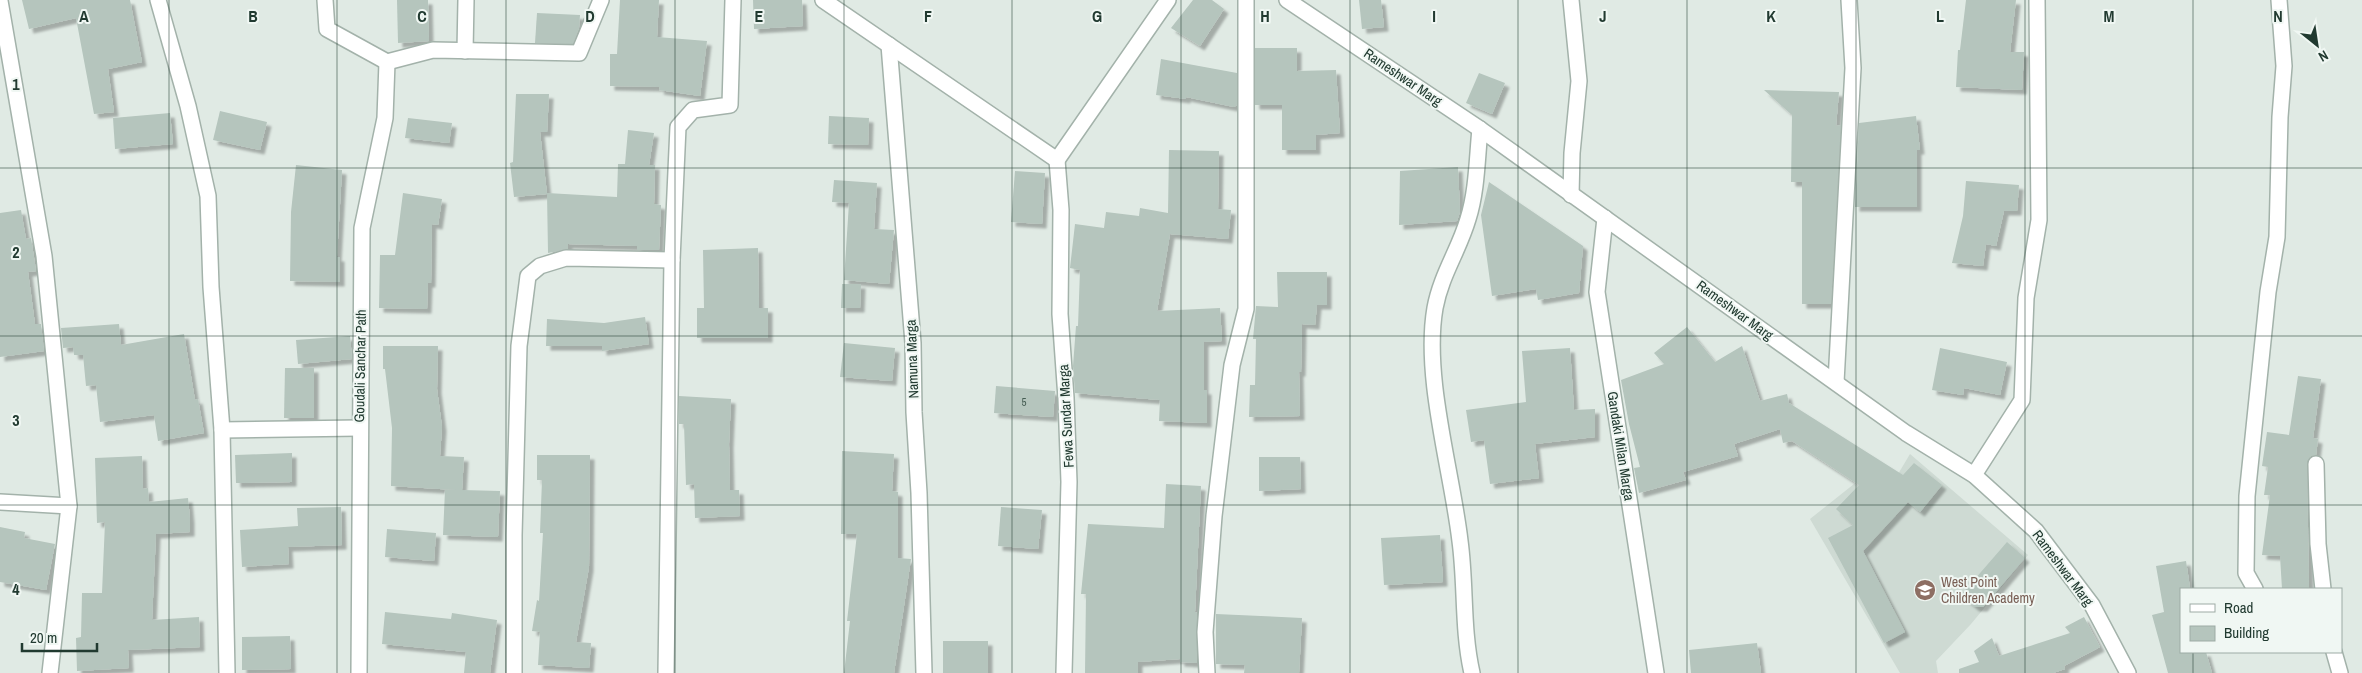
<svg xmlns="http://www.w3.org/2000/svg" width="2362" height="673" viewBox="0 0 2362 673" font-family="'Archivo Narrow',sans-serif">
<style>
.built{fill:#cedad3}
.building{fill:#b5c5bd;filter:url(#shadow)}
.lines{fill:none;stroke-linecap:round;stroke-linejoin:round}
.minor-casing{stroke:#a3b2aa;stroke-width:18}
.minor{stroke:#fff;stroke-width:15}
.grid{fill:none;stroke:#213a30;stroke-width:1;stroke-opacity:0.55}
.labels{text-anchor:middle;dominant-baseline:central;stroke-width:4;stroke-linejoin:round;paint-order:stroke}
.number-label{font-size:11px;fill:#465d53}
.street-label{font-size:14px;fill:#213a30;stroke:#f0f7f3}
.education-label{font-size:14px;fill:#785e54;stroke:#f0f7f3;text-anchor:start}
.grid-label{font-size:16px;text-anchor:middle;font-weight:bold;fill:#213a30;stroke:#f0f7f3;stroke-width:4;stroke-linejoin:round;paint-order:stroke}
</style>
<defs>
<filter id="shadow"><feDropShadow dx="4.5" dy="4.5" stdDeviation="1" flood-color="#0004"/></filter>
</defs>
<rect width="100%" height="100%" fill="#e0eae4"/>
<path class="built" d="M1910 454 2028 555 1971 624 1936 661 1938 673H1900L1810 519 1854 484 1882 501Z"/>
<g class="building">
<path d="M22 0H130L142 62 108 69 114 112 94 114 76 18 29 29Z"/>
<path d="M397 0H428L429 41 398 43Z"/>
<path d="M620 0H659L657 37 707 41 700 96 659 90 660 87 610 86V54H617Z"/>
<path d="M753 0H802L803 26 754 29Z"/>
<path d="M1193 0H1212L1224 9 1200 46 1171 28Z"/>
<path d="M1359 0H1381L1384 27 1362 29Z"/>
<path d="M1966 0H2016L2010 52H2024L2022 90 1956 87 1958 50H1960Z"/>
<path d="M537 13 580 15 579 28 573 44 535 43Z"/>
<path d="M1255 48H1297V71L1336 70 1340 133 1316 135V150H1282V105H1255Z"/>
<path d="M1161 59 1237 73V105L1234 107 1186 97V99L1156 95Z"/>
<path d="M1479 73 1505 83 1492 114 1466 103Z"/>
<path d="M1764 90 1839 92 1836 126 1841 125 1831 304H1802V182H1791L1792 115Z"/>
<path d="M516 94H549L547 132H540L547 194 514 197 510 163 513 162Z"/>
<path d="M220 111 267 122 260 150 213 140Z"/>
<path d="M170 113 173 144 115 149 113 118Z"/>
<path d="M829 116 869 118 868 145 828 144Z"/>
<path d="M1916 116 1920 150H1917V207H1855L1859 123Z"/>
<path d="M408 118 452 123 449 143 405 138Z"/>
<path d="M628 130 654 133 649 165H655L654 204 661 205 659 250H637V246L568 244V249L548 253 547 193 617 197 618 164H625Z"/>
<path d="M1169 150 1219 151 1218 209 1231 210 1228 239 1170 234 1157 311 1220 308 1222 341 1204 342V390H1207V423L1159 421 1160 400 1075 393 1073 366 1076 326H1078L1080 270 1070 268 1075 224 1104 228 1106 212 1139 216 1140 208 1168 213Z"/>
<path d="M296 165 342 170 337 257H340V282L290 281 291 212Z"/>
<path d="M1458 167 1460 212 1457 221 1399 225 1400 171Z"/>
<path d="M1015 171 1045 173 1042 224 1011 222Z"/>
<path d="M834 180 877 183 874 229 894 230 889 284 844 280 849 203 832 202Z"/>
<path d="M1966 181 2019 185 2017 211H2004L1996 246 1986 244 1983 266 1952 263 1963 216Z"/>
<path d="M1489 182 1583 246 1579 293 1538 300 1536 289 1492 296 1481 215Z"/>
<path d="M403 193 442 199 438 225 432 224 431 283H428L427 309 379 308 380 255H395Z"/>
<path d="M21 210 26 239 31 238 35 264 36 271 28 272 35 324H41L44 351 0 357V213Z"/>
<path d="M758 248 759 308H768V338H697V308H704L703 250Z"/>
<path d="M1277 272H1327V305H1317L1315 325 1302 324 1301 372H1299L1300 416 1249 417 1250 385H1255L1256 339H1253L1256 306 1278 307Z"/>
<path d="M842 284H861L860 308H841Z"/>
<path d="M645 317 649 344 602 351V346H546L547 319 604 323Z"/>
<path d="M119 324 121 345 184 334 195 400 198 399 204 433 158 441 154 415 100 422 96 385 86 386 83 355H74L73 347 63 348 61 328Z"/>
<path d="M1687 327 1715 362 1742 346 1760 401 1787 394 1789 403 1903 475 1914 463 1942 485 1920 512 1908 502 1863 551 1905 632 1884 643 1828 538 1853 525 1836 509 1859 485 1792 441 1783 443 1780 429 1734 444 1738 456 1683 472 1686 480 1639 493 1634 468 1640 467 1629 424 1621 380 1664 364 1654 353Z"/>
<path d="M350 336 352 359 298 364 296 340Z"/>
<path d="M844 343 895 348 892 381 840 377Z"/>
<path d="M383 346H438L437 389 442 427 440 456 464 457 462 490 500 491 498 537 443 535 445 490H456L391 486 392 428 385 369H383Z"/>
<path d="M1570 348 1574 410 1595 409V437L1535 444 1539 478 1490 484 1484 440 1471 442 1466 410 1526 402 1522 351Z"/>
<path d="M1940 348 2007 362 2000 395 1964 388 1963 395 1932 390Z"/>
<path d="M285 368H314V418H284Z"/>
<path d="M2298 376 2321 379 2313 438 2318 439 2316 455 2311 456 2307 464 2309 589H2282L2280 556 2262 555 2270 495H2264L2268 467 2262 466 2267 432 2289 435Z"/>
<path d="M996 386 1055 391 1053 417 994 413Z"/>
<path d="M679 396 731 399 729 444 730 490H739L740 516 695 518 694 484 686 485 684 424H679Z"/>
<path d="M842 451 894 454 892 491 898 492V558L911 559 894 673H844L850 621H847L857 534H841Z"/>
<path d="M292 453V482L236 483 235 455Z"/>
<path d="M537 455H590L589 567 576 642 591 643 589 668 538 665 540 632 532 631 537 600 539 601 543 533H540L542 480H537Z"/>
<path d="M142 456 143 489 148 488 149 502 188 498 190 519V532L156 534 152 620 199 617 200 647 128 650 129 668 77 671 76 638 81 637 82 593H102L105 522 97 523 95 458Z"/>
<path d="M1259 457H1300L1301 489 1259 491Z"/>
<path d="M1166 484 1201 486 1195 612 1197 613V663L1180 662V659L1138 662V673H1085L1086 594H1081L1088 524 1164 528Z"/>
<path d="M341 507 342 545 288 547 289 564 242 567 240 530 298 526 297 508Z"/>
<path d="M1001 507 1042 510 1038 549 998 546Z"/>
<path d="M0 527 25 532 24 538 55 544 46 590 0 582Z"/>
<path d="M387 529 436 533 434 561 385 557Z"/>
<path d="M1440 535 1443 582 1384 585 1381 538Z"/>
<path d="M2007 542 2025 558 1983 607H1975L1961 595Z"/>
<path d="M2186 561 2190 588 2181 589V652H2206L2212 673H2168L2152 615 2164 612 2156 566Z"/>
<path d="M385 612 451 619 452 613 497 620 490 673H464L466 652 382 644Z"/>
<path d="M1216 614 1302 618 1299 673H1244L1245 665 1216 664Z"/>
<path d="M2084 617 2100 647 2064 666 2065 669 2053 673H1959V669L1979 662 1974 651 1992 638 1999 656 2070 633 2065 627Z"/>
<path d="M290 636 291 669 242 670V637Z"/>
<rect x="943" y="641" width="45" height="32"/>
<path d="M1757 643 1761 673H1691L1689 650Z"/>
</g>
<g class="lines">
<g class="minor-casing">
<g id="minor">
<path d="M158 0 188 106 208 196 211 287 222 430 227 673"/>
<path d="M325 0 327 29 387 62 433 50 579 53 601 0"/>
<path d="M823 0 1057 160 1168 0"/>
<path d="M1287 0 1480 129 1906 433 1974 475 2036 531 2092 605 2128 673"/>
<path d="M1571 0 1579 81 1572 153 1571 195"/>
<path d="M0 1 44 256 69 506 50 673"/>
<path d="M889 45 913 343 914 412 919 493 924 673"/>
<path d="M465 51 466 0"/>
<path d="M1057 160 1061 210 1060 314 1066 398 1069 482 1064 673"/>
<path d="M1605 218 1597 292 1656 673"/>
<path d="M1836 382 1853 68 1849 0"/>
<path d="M222 430 359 428"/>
<path d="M2316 464 2318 544 2323 589"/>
<path d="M1974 475 2022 400 2026 298 2039 220 2037 0"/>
<path d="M0 502 69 506"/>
<path d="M2255 589 2246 573 2247 496 2268 292 2277 237 2280 117 2284 66 2279 0"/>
<path d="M2334 652 2340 673"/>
<path d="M359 673 362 228 385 118 387 62"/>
<path d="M514 673V535L519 346 528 276 540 266 566 258 672 260"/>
<path d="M666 673 672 260 678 127 693 110 730 105 733 0"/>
<path d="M1207 673 1205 632 1214 516 1232 365 1246 309V0"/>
<path d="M1472 673C1462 629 1466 585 1460 541 1452 471 1423 377 1435 308 1441 275 1459 250 1468 219 1477 191 1477 158 1480 129"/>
</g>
</g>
<use href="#minor" class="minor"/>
</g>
<path class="grid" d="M169 0V673M337 0V673M506 0V673M675 0V673M844 0V673M1012 0V673M1181 0V673M1350 0V673M1518 0V673M1687 0V673M1856 0V673M2025 0V673M2193 0V589M0 168H2362M0 336H2362M0 505H2362M2193 652V673"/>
<defs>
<g id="school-disc" transform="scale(1.125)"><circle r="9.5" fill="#8d6e63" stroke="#f0f7f3"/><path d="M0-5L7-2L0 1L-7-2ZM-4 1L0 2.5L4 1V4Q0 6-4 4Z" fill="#fff"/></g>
</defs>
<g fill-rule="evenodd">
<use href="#school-disc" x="1925" y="590"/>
</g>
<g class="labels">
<g class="number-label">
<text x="1024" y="402">5</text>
</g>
<g class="street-label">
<text transform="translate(1403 77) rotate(34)">Rameshwar Marg</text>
<text transform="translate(1735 310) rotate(36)">Rameshwar Marg</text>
<text transform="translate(912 359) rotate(-92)">Namuna Marga</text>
<text transform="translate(360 366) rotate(-89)">Goudali Sanchar Path</text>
<text transform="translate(1066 416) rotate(-93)">Fewa Sundar Marga</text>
<text transform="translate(1621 446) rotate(81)">Gandaki Milan Marga</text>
<text transform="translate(2063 568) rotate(53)">Rameshwar Marg</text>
</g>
<g class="education-label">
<text x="1941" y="582">West Point<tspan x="1941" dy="16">Children Academy</tspan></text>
</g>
</g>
<g class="grid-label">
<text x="84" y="22">A</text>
<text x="253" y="22">B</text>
<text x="422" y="22">C</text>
<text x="590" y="22">D</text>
<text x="759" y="22">E</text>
<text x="928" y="22">F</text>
<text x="1097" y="22">G</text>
<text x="1265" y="22">H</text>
<text x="1434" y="22">I</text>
<text x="1603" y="22">J</text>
<text x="1771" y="22">K</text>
<text x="1940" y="22">L</text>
<text x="2109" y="22">M</text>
<text x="2278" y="22">N</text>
<text x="16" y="90">1</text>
<text x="16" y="258">2</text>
<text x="16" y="426">3</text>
<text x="16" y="595">4</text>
</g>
<rect x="2180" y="588" width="162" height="65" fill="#f0f7f3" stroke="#9daba5"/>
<rect x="2190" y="604" width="25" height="8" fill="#ffffff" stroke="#9daba5"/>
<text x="2224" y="613" font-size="15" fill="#213a30">Road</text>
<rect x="2190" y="626" width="25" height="15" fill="#b5c5bd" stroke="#9daba5"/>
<text x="2224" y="638" font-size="15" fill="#213a30">Building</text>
<g transform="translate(2317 45) rotate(150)" stroke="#f0f7f3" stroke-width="4" paint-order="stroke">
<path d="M0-4L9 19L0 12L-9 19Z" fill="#213a30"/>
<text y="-8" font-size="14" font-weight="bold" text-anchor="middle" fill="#213a30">N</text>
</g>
<path d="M22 643v8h75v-8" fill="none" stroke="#213a30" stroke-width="2.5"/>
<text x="30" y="643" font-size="15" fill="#213a30" stroke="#f0f7f3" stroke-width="4" paint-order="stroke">20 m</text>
</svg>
